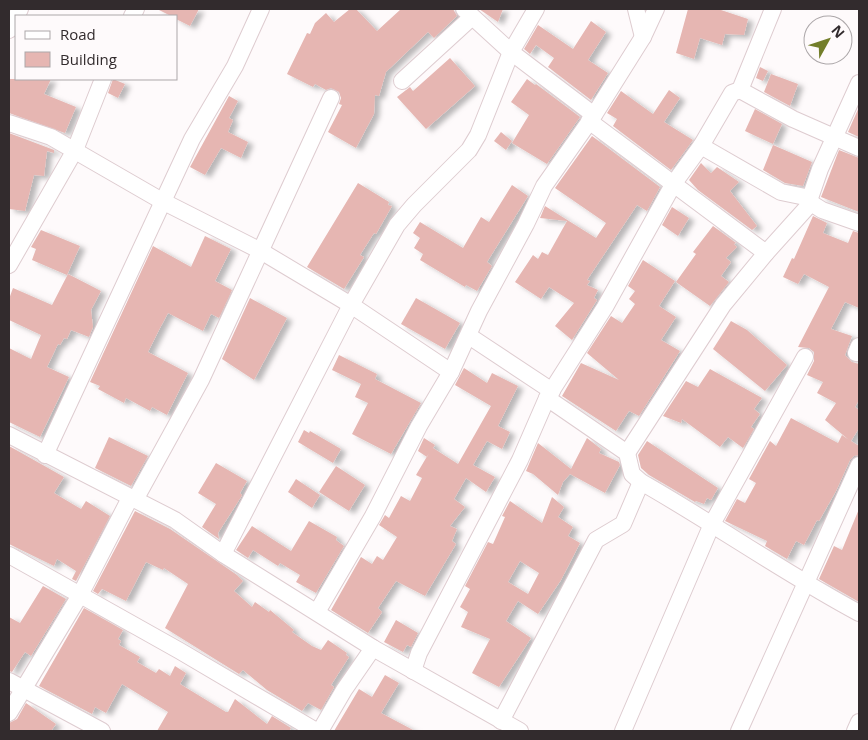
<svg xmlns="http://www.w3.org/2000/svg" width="868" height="740" viewBox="0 0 868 740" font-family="'Open Sans',sans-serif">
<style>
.building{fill:#e6b6b2;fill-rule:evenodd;filter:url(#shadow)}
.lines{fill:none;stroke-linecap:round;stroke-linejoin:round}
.street-casing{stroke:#deccd0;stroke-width:18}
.street{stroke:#fff;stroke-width:16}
</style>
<defs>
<filter id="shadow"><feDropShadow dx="5.5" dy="3" stdDeviation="2.5" flood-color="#0004"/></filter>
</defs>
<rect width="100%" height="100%" fill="#fefafb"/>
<g class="building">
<path d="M157 9H199L190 26 176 19V16H171Z"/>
<path d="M350 9H356L377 31 401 9H453L457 16 434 38 428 32 386 72 379 96 375 95 374 114 356 148 328 132 342 105 339 104 341 98 339 92 331 88 326 90 315 84 313 87 287 74 307 33 310 34 315 23 326 13 334 22Z"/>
<path d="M479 9H503L498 22Z"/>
<path d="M688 9H718L748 19 744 35 725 34 722 45 700 38 694 59 676 53Z"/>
<path d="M591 21 606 32 588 60 608 73 591 100 548 67 554 58 536 45 530 54 524 49 538 25 573 49Z"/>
<path d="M450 58 475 86 426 129 397 97 410 87 413 91Z"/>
<path d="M760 67 768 71 763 81 756 78Z"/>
<path d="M771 74 798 84 790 106 764 92Z"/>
<path d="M9 79H51L44 94 76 107 65 133 9 113Z"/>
<path d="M113 79 125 84 118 98 108 93Z"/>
<path d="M527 79 535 85 536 84 580 117 547 164 512 143 529 115 511 102Z"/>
<path d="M669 90 680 98 664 122 693 140 671 170 613 126 617 119 607 113 621 91 653 114Z"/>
<path d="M229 96 238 101 229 118 233 120 228 132 248 142 241 158 221 148 205 175 190 167Z"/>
<path d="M859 107V137L848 132Z"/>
<path d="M755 109 782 124 773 144 745 131Z"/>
<path d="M501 132 512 141 506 150 494 141Z"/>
<path d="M9 133 54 150V153L47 151 44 176 34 175 25 211 9 209Z"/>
<path d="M592 136 660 187 647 211 637 205 587 280 590 281 587 285 598 290 594 298 597 300 572 340 555 326 574 303 549 287 541 299 515 282 533 255 538 259 542 252 548 255 567 221 540 218 545 206 596 238 606 223 555 188Z"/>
<path d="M773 145 812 162 803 186 785 183 763 170Z"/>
<path d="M839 150 859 158V212L821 197Z"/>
<path d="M701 163 711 173 717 167 739 182 730 191 757 226 752 230 698 190 689 180Z"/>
<path d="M358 183 389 202 388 205 392 206 376 234 374 233 360 255 364 257 344 289 307 267Z"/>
<path d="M512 185 528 196 487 262 492 266 477 291 466 285 465 287 420 260 423 254 414 248 420 238 413 233 420 222 463 248 481 217 489 222Z"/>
<path d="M672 207 689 218 678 236 662 225Z"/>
<path d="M813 216 827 223 823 233 848 243 853 231 859 233V308L845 302 831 329 852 336 845 355 852 362 859 364V400L855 407 859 410V428L851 441 859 446V455L854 456 850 460 836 491 819 521 817 520 804 545 796 541 787 559 765 546 767 541 725 521 737 499 745 503 756 483 749 479 770 441 776 446 791 418 838 443 842 435 849 440 825 420 836 403 817 393 823 382 807 375 814 361V352L809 348 798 347 829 287 804 274 798 284 783 277 792 258 794 259Z"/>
<path d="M713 226 736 243 734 244 737 247 726 258 731 262 721 276 729 282 710 306 676 282 696 254 693 252Z"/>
<path d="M41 230 80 246 67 275 32 260 36 249 31 247Z"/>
<path d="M205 236 231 249 215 281 232 290 219 318 211 314 203 331 168 313 160 328 148 352 188 373 167 415 152 407 150 411 126 398 124 403 98 389 100 386 90 382 153 246 191 267Z"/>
<path d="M643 260 675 281 659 306 676 317 661 340 680 351 639 416 629 411 616 431 562 396 581 363 619 380 587 353 611 316 622 323 635 304 629 299 635 291 628 286Z"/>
<path d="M68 274 101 291 91 310 93 327 89 337 71 330 67 339 64 338 60 345 58 344 47 367 69 377 40 437 9 422V348L31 359 41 335 9 320V299L13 288 52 305Z"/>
<path d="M250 298 287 318 254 380 222 359Z"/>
<path d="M416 298 460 323 445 349 401 324Z"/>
<path d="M731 321 747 330 787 365 765 391 713 349Z"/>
<path d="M339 355 377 374 375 379 421 403 391 454 352 434 368 403 355 397 361 384 332 370Z"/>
<path d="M464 368 487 383 492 373 518 386 498 426 510 432 502 449 487 441 473 465 495 477 486 492 466 478 454 499 465 507 450 526 457 529 452 541 456 544 425 596 396 581 378 608 382 612 368 633 331 610 361 557 372 564 377 556 383 560 397 537 379 525 385 515 389 518 401 496 410 501 422 478 416 475 429 453 427 457 418 451 424 438 435 445 433 448 458 464 491 406 455 385Z"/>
<path d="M710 369 762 398 754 409 760 414 751 427 754 429 743 448 728 437 720 447 682 419 681 423 663 416 686 381 698 387Z"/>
<path d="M304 430 309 433 310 431 341 449 333 463 298 442Z"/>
<path d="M109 437 148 456 131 486 95 468Z"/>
<path d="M587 438 601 449 599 453 619 462 620 465 605 493 570 474 563 482 558 495 533 474 526 471 538 443 571 469Z"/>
<path d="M647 441 718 488 711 500 707 498 704 504 696 501 695 502 649 475 641 468 638 455Z"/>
<path d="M9 446 64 477 54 493 81 509 86 501 110 516 76 581 72 579 76 571 57 559 54 566 9 544Z"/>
<path d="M216 463 247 481 240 493 242 495 241 497 218 533 219 539 202 527 216 504 198 493Z"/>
<path d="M336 466 365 485 349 511 319 492Z"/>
<path d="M296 479 320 495 312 508 288 492Z"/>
<path d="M552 497 564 507 558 517 573 527 568 536 580 543 561 580 538 614 518 601 506 621 531 638 499 687 472 673 490 639 461 627 468 612 460 607 470 589 465 586 488 542 493 544 505 517 502 516 510 501 542 523ZM520 561 539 573 528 594 508 582Z"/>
<path d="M859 509V602L819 579 834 546 842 550Z"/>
<path d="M135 511 170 529 237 575 243 581 234 591 252 607 255 602 269 612 270 610 294 630 292 632 312 646 321 650 328 640 347 653 346 655 349 657 331 685 334 687 321 710 308 703 302 711 267 690 243 670 239 674 165 628 188 584 164 568 163 570 146 562 126 601 102 589 98 594 93 591Z"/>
<path d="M309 521 337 537 336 540 344 546 316 593 296 582 300 575 280 563 278 566 253 550 248 558 236 550 252 526 291 551Z"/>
<path d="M43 586 66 599 31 656 25 652 12 672 9 671V617L20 623Z"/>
<path d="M84 608 123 630 118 639 121 641 119 645 140 657 137 662 156 673 159 669 170 676 175 666 186 673 180 684 226 712H228L235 699 267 724 272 716 291 728 289 731H157L168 712 122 684 106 713 95 707 92 714 39 686Z"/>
<path d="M396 620 418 633 411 647 407 645 403 652 384 642Z"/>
<path d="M385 675 399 683 381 713 415 731H334L359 689 372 697Z"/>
<path d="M26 703 56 724 51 731H9V723L17 719Z"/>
</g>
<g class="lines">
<g class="street-casing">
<g id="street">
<path d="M464 9 511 52 594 115"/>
<path d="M636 9 643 37"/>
<path d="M132 16 136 9"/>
<path d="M9 30 20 9"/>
<path d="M402 81 472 17"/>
<path d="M740 90 793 119 859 148"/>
<path d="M589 121 766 253 811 203 822 210 859 223"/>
<path d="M9 123 51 137 162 201 259 250 351 305 223 554"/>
<path d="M701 146 781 192 810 198"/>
<path d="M811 203 810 198 820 169 859 83"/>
<path d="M9 265 75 150 103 79"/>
<path d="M469 336 552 391"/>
<path d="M856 353 859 346"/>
<path d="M451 372 351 305 397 225 414 205 469 150 478 135 511 52 536 9"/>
<path d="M547 398 627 453 632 474 641 482C715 524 784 573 859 613"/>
<path d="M9 435 175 520 223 554 373 648 520 731"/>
<path d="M627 453 723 305 766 253"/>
<path d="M45 455 192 139 235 66 261 9"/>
<path d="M135 500 201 380 331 98"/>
<path d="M9 555 180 651 316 731"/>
<path d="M317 612 373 516 419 426 451 372 479 311 526 224 544 186 594 115 643 37 656 9"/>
<path d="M413 671 419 653 520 460 547 398 605 307 674 183 701 146 732 93 740 90 773 9"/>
<path d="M9 681 102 731"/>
<path d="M9 713 80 595 130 498"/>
<path d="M501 721 596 540 623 524 641 482"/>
<path d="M320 731 344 690 373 648"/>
<path d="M623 731 712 524 805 357"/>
<path d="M739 731 859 465"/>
<path d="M855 731 859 722"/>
</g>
</g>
<use href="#street" class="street"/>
</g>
<rect width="868" height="740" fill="none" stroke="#322b2d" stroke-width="20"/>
<rect x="15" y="15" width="162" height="65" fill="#fefafb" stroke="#aca7a9"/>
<rect x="25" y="31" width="25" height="8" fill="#ffffff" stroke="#aca7a9"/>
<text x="60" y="40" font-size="15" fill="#322b2d">Road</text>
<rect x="25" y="52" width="25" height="15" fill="#e6b6b2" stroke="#aca7a9"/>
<text x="60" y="65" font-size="15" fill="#322b2d">Building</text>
<g transform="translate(828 40) rotate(50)"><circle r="24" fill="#fefafb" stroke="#aca7a9"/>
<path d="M0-4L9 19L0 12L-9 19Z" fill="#737e2a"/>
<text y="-8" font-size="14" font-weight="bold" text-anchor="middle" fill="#322b2d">N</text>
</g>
</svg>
